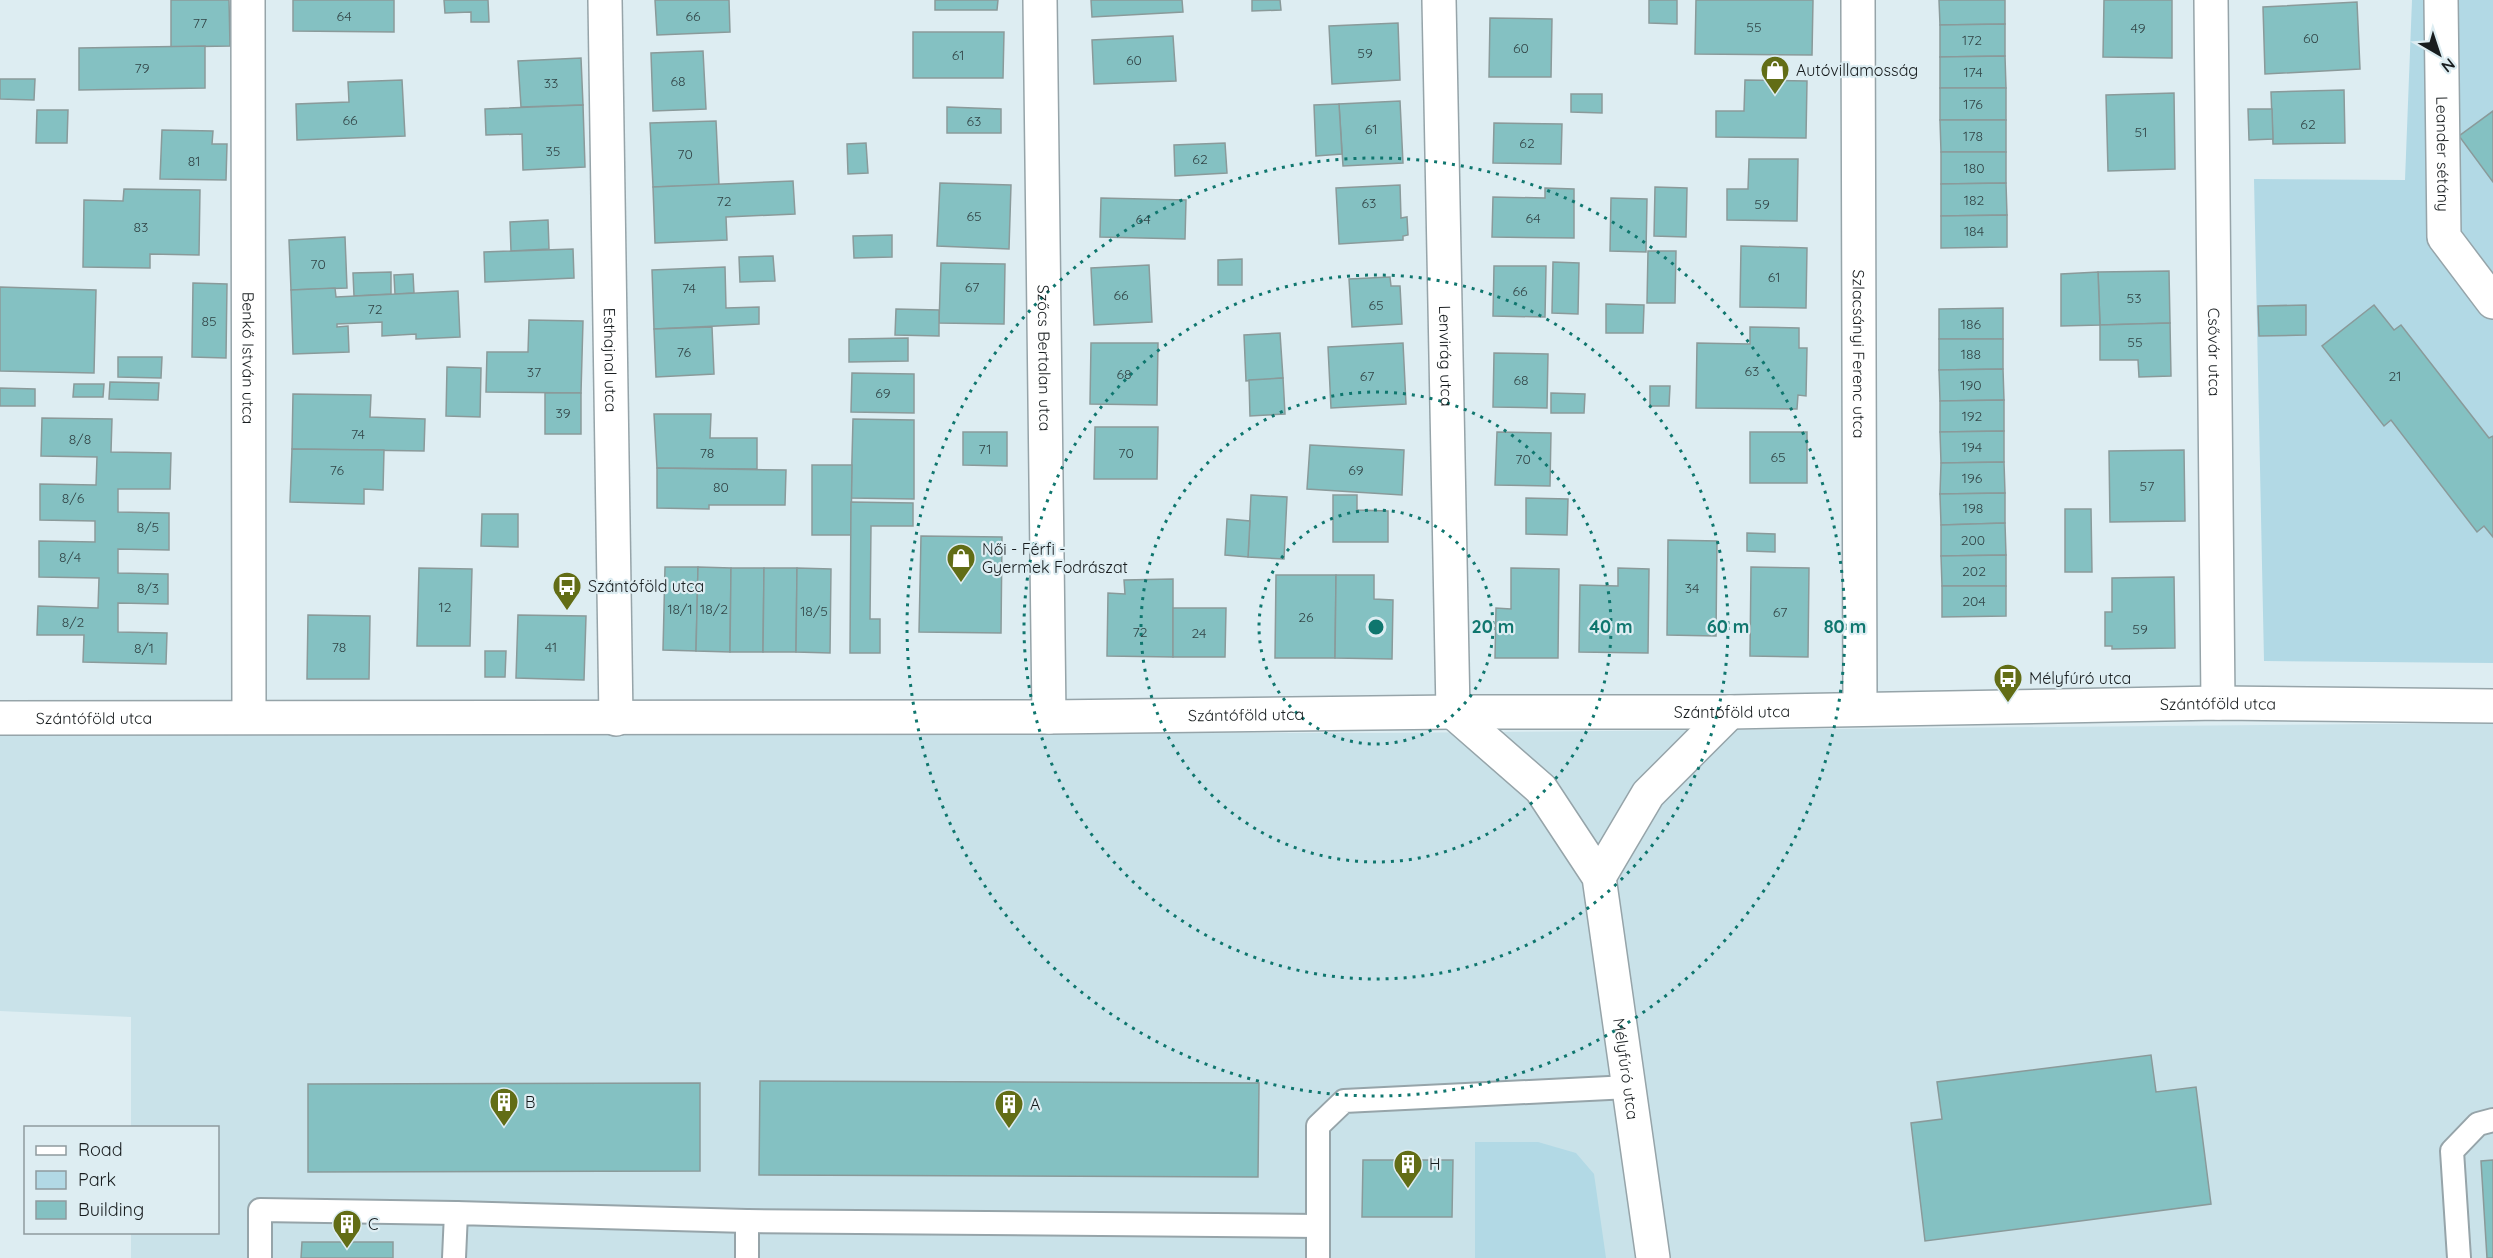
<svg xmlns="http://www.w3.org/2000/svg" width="2493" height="1258" viewBox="0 0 2493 1258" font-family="Quicksand,sans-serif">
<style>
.built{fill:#c9e2e9}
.green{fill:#b2d9e5}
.building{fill:#84c1c2;stroke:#8a9a9a;stroke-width:1.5}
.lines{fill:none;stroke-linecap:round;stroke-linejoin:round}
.lane-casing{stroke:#96a4a9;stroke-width:26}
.street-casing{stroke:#96a4a9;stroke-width:36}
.lane{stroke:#fff;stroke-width:22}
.street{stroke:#fff;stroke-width:33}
.ring{fill:none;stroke:#0f766e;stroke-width:3;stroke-dasharray:3 6}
.labels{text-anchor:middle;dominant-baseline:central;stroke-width:4.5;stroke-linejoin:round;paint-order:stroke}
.number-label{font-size:14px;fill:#334648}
.poi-label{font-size:16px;fill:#181d1f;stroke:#ddedf2;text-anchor:start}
.street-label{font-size:16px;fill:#181d1f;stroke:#ddedf2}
.centre{fill:#0f766e;stroke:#ddedf2;stroke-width:3}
.ring-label{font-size:18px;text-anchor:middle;font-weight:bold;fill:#0f766e;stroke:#ddedf2;stroke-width:4.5;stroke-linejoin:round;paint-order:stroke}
</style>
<rect width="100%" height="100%" fill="#ddedf2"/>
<path class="built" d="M2493 723V1258H131V1233L218 1232V1128L131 1127V1017L0 1011V732L1379 733Z"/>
<g class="green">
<path d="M2412 0H2493V663L2264 661 2254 179 2405 180Z"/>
<path d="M1475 1142H1538L1576 1153 1594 1174 1606 1258H1475Z"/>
</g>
<g class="building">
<path d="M171 0H229L230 46 171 47Z"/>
<path d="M293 0H394V32L293 31Z"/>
<path d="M444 0H488L489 22H471V12L445 13Z"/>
<path d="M655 0H729L730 32 657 35Z"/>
<path d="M935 0H998L997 10H935Z"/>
<path d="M1091 0H1182L1183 12 1092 17Z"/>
<path d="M1252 0H1280L1281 10 1252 11Z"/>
<path d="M1649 0H1677V24L1649 23Z"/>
<path d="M1696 0H1813L1812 55 1695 54Z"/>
<path d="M1939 0H2005V24L1940 25Z"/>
<path d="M2104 0H2172V58L2103 57Z"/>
<path d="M2357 2 2360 69 2265 74 2263 7Z"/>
<path d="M1490 18 1552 19 1551 77H1489Z"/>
<path d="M1398 23 1400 80 1332 84 1329 26Z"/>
<path d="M2005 24V56L1940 57V25Z"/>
<path d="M913 32H1004L1003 78H913Z"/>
<path d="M1173 36 1176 81 1094 84 1092 40Z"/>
<path d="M205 46V88L79 90V48Z"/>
<path d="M703 51 706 109 653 111 651 53Z"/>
<path d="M2005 56 2006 88H1940V57Z"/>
<path d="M581 58 583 105 521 107 518 61Z"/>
<path d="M0 79H35L34 100 0 99Z"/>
<path d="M402 80 405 136 297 140 296 104 349 102 348 82Z"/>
<path d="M1745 80 1807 81 1806 138 1716 137V111H1744Z"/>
<rect x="1940" y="88" width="66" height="32"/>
<path d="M2344 90 2345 143 2273 144 2271 92Z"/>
<path d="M2174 93 2175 169 2108 171 2106 95Z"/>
<path d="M1571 94H1602V113L1571 112Z"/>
<path d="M1400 101 1403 163 1343 166 1339 104Z"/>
<path d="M1339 104 1342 154 1316 156 1314 105Z"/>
<path d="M583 105 585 167 523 170 522 134 486 135 485 109Z"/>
<path d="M947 107 1001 109V133H947Z"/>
<path d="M2248 109H2272L2273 139 2249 140Z"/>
<path d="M37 110H68L67 143H36Z"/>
<path d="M2493 111V182L2459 136Z"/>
<path d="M1940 120H2006V152H1941Z"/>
<path d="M716 121 719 185 653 187 650 123Z"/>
<path d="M1494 123 1562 124 1561 164 1493 163Z"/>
<path d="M162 130 213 131 212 144H227L226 180 160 179Z"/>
<path d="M866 143 868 173 848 174 847 144Z"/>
<path d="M1225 143 1227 173 1175 176 1174 145Z"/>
<path d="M1941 152H2006V183L1941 184Z"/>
<path d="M1749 159H1798L1797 221 1727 220V189H1748Z"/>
<path d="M793 181 795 214 726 217 727 240 655 243 653 187Z"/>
<path d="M940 183 1011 185 1009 249 937 246Z"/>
<path d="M2006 183 2007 215 1941 216V184Z"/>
<path d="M1400 185 1401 218 1407 217 1408 235 1403 236V240L1339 244 1336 188Z"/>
<path d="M1655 187 1687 188 1686 237 1654 236Z"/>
<path d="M1545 188 1574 189V238L1492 237 1493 197 1545 198Z"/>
<path d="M124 189 200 190 199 255 150 254V268L83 267 84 200 123 201Z"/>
<path d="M1101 198 1186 200 1185 239 1100 237Z"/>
<path d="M1611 198 1647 199 1646 252 1610 251Z"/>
<path d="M2007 215V247L1941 248V216Z"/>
<path d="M548 220 549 249 511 251 510 222Z"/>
<path d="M892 235V257L854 258 853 236Z"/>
<path d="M345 237 347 288 291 290 289 240Z"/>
<path d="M1741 246 1807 248 1806 308 1740 307Z"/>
<path d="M573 249 574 278 485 282 484 252Z"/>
<path d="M1648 251H1676L1675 303H1647Z"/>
<path d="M773 256 775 281 740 282 739 257Z"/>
<path d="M1242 259V285H1218V260Z"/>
<path d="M1553 262 1579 263 1578 314 1552 313Z"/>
<path d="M941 263 1005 264 1004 324 939 323Z"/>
<path d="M1149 265 1152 322 1094 325 1091 268Z"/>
<path d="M1494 266H1546L1545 317 1493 316Z"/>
<path d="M725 267 726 308 759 307V324L654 329 652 270Z"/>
<path d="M2169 271 2170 323 2100 325 2098 272Z"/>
<path d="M391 272V294L354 296 353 273Z"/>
<path d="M2098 272 2100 325 2061 326V274Z"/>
<path d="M413 274 414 293 395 294 394 275Z"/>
<path d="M1390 277 1391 286H1400L1402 324 1352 327 1349 279Z"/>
<path d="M193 283 227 284 226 358 192 357Z"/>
<path d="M0 287 96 290 94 373 0 371Z"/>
<path d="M335 288 336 297 458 291 460 337 416 339V334L382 336V322L337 324V327L348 326 349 352 293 354 291 290Z"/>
<path d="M1606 304 1644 305 1643 333H1606Z"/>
<path d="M2306 305V335L2259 336 2258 306Z"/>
<path d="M2374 305 2394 330 2401 325 2489 438 2493 436V537L2484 526 2477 532 2391 420 2384 426 2322 346Z"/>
<path d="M2003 308V339H1939V309Z"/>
<path d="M896 309 939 310V336L895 335Z"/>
<path d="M529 320 583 321 581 393 486 392 487 352H528Z"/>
<path d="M2170 323 2171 376 2139 377 2138 360H2100V325Z"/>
<path d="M712 327 714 374 656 377 654 329Z"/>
<path d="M1750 327 1799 328V348H1807L1806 396 1798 395 1797 409 1696 408 1697 343 1750 344Z"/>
<path d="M1280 333 1283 378 1246 381 1244 335Z"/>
<path d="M908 338V361L849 362V339Z"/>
<path d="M1939 339H2003V369L1939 370Z"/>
<path d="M1091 343H1158L1157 405 1090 404Z"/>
<path d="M1403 343 1406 404 1331 408 1328 347Z"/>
<path d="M1494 353 1548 354 1547 408 1493 407Z"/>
<path d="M118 357H162L161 378 118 377Z"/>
<path d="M447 367 481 368 480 417 446 416Z"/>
<path d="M2003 369 2004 400 1940 401 1939 370Z"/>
<path d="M852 373 914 374V413L851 412Z"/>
<path d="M1283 378 1285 414 1250 416 1249 380Z"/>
<path d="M110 382 159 383 158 400 109 399Z"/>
<path d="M74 384H104L103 397H73Z"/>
<path d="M1650 386H1670L1669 406H1650Z"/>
<path d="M0 388 35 389V406H0Z"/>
<rect x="545" y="393" width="36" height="41"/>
<path d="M1551 393 1585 394 1584 413H1551Z"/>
<path d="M293 394 371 395 370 417 425 419 424 451 292 449Z"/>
<path d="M2004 400V431L1940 432V401Z"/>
<path d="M654 414H711L710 438H757V469L657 468Z"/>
<path d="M42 418 112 419 111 452 171 453 170 489H118V512L169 513V550L118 549V573L168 574V604L118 603V632L167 633 166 664 83 662 84 635H37L38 606 98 608 99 578 39 577V541L95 542V521L40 520V484L96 485 97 457 41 456Z"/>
<path d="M853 419 914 420V499L851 498Z"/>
<path d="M1095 427H1158L1157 479H1094Z"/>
<path d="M2004 431V462L1941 463 1940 432Z"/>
<path d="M963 432H1007V466L963 465Z"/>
<path d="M1497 432 1551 433 1550 486 1495 485Z"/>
<rect x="1750" y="432" width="57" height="51"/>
<path d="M1310 445 1404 450 1402 495 1307 489Z"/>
<path d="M292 449 384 450 383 490 364 489V504L290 502Z"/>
<path d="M2184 450 2185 521 2110 522 2109 451Z"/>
<path d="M2004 462 2005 493 1940 494 1941 463Z"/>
<path d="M812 465H852L851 535H812Z"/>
<path d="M657 468 786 470 785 505H709V509L657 508Z"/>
<path d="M2005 493V523L1941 525 1940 494Z"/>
<path d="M1251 495 1287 497 1284 559 1248 557Z"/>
<path d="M1333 495H1357V510L1388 511V542H1333Z"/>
<path d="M1526 498 1568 499 1567 535 1526 534Z"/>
<path d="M851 502 913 503V526H871L870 619H880V653H850Z"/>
<path d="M2065 509H2091L2092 572H2065Z"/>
<path d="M482 514H518V547L481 546Z"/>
<path d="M1227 519 1250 521 1248 557 1225 555Z"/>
<path d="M2005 523 2006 555 1941 556V525Z"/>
<path d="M1747 533 1775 534V552L1747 551Z"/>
<path d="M921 536 1002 537 1001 633 919 632Z"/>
<path d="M1668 540 1717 541 1716 636 1667 635Z"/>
<path d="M2006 555V586H1942L1941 556Z"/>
<path d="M665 567H698L696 651 663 650Z"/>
<path d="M698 567 731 568 730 652 696 651Z"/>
<path d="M1751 567 1809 568 1808 657 1750 656Z"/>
<path d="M419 568 472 569 470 646H417Z"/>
<path d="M731 568H764L763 652H730Z"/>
<path d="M764 568H797L796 652H763Z"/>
<path d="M797 568 831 569 830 653 796 652Z"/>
<path d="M1511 568 1559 569 1558 658H1495L1496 608 1511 609Z"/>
<path d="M1618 568 1649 569 1648 653 1579 652 1580 585 1618 586Z"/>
<path d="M1276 575H1336L1335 658H1275Z"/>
<path d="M1336 575H1374V599L1393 600 1392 659 1335 658Z"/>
<path d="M2174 577 2175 648 2112 649V646H2105V612H2112V578Z"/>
<path d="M1173 579V657L1107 656 1108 593 1125 594 1124 580Z"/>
<path d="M1942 586H2006V616L1942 617Z"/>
<path d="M1173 608H1226L1225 657H1173Z"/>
<path d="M308 615 370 616 369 679H307Z"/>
<path d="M518 615 586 616 584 680 516 678Z"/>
<path d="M485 651H506L505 677H485Z"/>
<path d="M2151 1055 2156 1092 2196 1087 2211 1204 1925 1241 1911 1123 1942 1119 1937 1082Z"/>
<path d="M760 1081 1259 1083 1258 1177 759 1175Z"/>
<path d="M700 1083V1171L308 1172V1084Z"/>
<path d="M1363 1160H1453L1452 1217H1362Z"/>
<path d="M2493 1160V1258H2487L2481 1161Z"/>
<path d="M302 1242H393V1258H301Z"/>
</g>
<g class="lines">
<g class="lane-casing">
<g id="lane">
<path d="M260 1258V1210L456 1213"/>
<path d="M454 1258 456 1213 747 1221 1318 1226"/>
<path d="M747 1258V1221"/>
<path d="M1318 1258V1126L1344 1101 1629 1087"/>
<path d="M2459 1258 2452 1151 2478 1124 2493 1120"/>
</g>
</g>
<g class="street-casing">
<g id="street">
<path id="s1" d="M248 0 249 717"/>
<path id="s2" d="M605 0 616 719"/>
<path id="s3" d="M1040 0 1049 717"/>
<path id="s4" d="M1439 0 1453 712"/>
<path id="s5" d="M1858 0 1860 709"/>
<path id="s6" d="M2211 0 2218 703"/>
<path id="s7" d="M2441 0 2444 237 2493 302"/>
<path id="s8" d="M1453 712 1541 789 1599 877 1653 1258"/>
<path id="s9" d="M0 718 1049 717 1453 712H1730L2218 703 2493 706"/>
<path d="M1599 877 1648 794 1730 712"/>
</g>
</g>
<use href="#lane" class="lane"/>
<use href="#street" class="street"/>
</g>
<g class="ring">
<circle cx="1376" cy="627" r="117"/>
<circle cx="1376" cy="627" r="235"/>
<circle cx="1376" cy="627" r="352"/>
<circle cx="1376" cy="627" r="469"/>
</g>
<defs>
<g id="shop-pin" transform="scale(1.5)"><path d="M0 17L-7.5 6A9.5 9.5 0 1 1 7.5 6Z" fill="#626d16" stroke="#ddedf2"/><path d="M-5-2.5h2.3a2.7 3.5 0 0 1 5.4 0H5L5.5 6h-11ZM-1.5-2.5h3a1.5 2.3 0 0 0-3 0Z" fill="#fff"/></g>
<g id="bus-pin" transform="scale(1.5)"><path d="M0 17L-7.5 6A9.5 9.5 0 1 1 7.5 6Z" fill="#626d16" stroke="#ddedf2"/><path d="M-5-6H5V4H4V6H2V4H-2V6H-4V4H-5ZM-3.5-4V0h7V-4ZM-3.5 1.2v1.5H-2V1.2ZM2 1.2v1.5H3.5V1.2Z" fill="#fff"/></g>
<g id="building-pin" transform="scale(1.5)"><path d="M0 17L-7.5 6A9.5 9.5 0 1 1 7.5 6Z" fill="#626d16" stroke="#ddedf2"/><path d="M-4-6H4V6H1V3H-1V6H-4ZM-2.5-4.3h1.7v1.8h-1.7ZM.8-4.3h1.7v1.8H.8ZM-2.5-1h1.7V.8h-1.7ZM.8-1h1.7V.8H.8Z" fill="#fff"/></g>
</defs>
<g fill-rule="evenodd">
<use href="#shop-pin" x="1775" y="70"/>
<use href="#shop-pin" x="961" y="558"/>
<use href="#bus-pin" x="567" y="586"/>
<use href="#bus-pin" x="2008" y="678"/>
<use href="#building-pin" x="504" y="1102"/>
<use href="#building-pin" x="1009" y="1104"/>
<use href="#building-pin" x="1408" y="1164"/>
<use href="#building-pin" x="347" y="1224"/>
</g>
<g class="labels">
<g class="number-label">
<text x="344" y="16">64</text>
<text x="693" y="16">66</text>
<text x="200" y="23">77</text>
<text x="1754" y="27">55</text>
<text x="2138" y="28">49</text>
<text x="2311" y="38">60</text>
<text x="1972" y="40">172</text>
<text x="1521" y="48">60</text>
<text x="1365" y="53">59</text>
<text x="958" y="55">61</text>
<text x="1134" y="60">60</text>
<text x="142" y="68">79</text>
<text x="1973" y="72">174</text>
<text x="678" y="81">68</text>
<text x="551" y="83">33</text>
<text x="1973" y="104">176</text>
<text x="350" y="120">66</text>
<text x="974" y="121">63</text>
<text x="2308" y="124">62</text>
<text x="1371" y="129">61</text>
<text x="2141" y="132">51</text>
<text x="1973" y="136">178</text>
<text x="1527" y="143">62</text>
<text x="553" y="151">35</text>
<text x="685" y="154">70</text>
<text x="1200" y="159">62</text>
<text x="194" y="161">81</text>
<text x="1974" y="168">180</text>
<text x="1974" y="200">182</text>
<text x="724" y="201">72</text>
<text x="1369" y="203">63</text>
<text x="1762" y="204">59</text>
<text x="974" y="216">65</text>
<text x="1533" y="218">64</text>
<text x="1143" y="219">64</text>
<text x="141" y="227">83</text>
<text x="1974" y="231">184</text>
<text x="318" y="264">70</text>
<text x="1774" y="277">61</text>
<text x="972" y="287">67</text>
<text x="689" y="288">74</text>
<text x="1520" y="291">66</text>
<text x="1121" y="295">66</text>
<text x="2134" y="298">53</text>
<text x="1376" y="305">65</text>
<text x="375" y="309">72</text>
<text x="209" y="321">85</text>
<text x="1971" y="324">186</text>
<text x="2135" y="342">55</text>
<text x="684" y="352">76</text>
<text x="1971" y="354">188</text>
<text x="1752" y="371">63</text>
<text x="534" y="372">37</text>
<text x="1124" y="374">68</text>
<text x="1367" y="376">67</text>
<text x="2395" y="376">21</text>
<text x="1521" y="380">68</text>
<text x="1971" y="385">190</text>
<text x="883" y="393">69</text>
<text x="563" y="413">39</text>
<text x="1972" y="416">192</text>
<text x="358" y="434">74</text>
<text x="80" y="439">8/8</text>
<text x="1972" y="447">194</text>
<text x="985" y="449">71</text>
<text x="707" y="453">78</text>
<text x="1126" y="453">70</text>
<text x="1778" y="457">65</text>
<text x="1523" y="459">70</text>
<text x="337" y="470">76</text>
<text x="1356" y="470">69</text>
<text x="1972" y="478">196</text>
<text x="2147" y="486">57</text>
<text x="721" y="487">80</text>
<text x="73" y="498">8/6</text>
<text x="1973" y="508">198</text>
<text x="148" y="527">8/5</text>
<text x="1973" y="540">200</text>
<text x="70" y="557">8/4</text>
<text x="1974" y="571">202</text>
<text x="148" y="588">8/3</text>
<text x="1692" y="588">34</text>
<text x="1974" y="601">204</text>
<text x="445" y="607">12</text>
<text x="680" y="609">18/1</text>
<text x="714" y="609">18/2</text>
<text x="814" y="611">18/5</text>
<text x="1780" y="612">67</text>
<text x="1306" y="617">26</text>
<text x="73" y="622">8/2</text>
<text x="2140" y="629">59</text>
<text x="1140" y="632">72</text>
<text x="1199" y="633">24</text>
<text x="339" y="647">78</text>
<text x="551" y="647">41</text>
<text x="144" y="648">8/1</text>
</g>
<g class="poi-label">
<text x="1796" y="70">Autóvillamosság</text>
<text x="982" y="549">Női - Férfi -<tspan x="982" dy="18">Gyermek Fodrászat</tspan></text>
<text x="588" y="586">Szántóföld utca</text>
<text x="2029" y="678">Mélyfúró utca</text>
<text x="525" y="1102">B</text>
<text x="1030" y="1104">A</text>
<text x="1429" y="1164">H</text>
<text x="368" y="1224">C</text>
</g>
<g class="street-label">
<text stroke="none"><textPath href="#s7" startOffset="154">Leander sétány</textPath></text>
<text stroke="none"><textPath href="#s6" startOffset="352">Csővár utca</textPath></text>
<text stroke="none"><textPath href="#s5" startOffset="354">Szlacsányi Ferenc utca</textPath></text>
<text stroke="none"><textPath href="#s4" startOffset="356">Lenvirág utca</textPath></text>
<text stroke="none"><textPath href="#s1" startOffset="358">Benkő István utca</textPath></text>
<text stroke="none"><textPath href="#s3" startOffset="358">Szőcs Bertalan utca</textPath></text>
<text stroke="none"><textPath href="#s2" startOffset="360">Esthajnal utca</textPath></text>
<text stroke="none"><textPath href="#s9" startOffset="2218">Szántóföld utca</textPath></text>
<text stroke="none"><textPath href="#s9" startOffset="1732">Szántóföld utca</textPath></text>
<text stroke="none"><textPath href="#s9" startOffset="1246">Szántóföld utca</textPath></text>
<text stroke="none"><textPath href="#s9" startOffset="94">Szántóföld utca</textPath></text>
<text stroke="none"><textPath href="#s8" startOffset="416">Mélyfúró utca</textPath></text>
</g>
</g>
<circle cx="1376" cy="627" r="9" class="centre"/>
<g class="ring-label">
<text x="1493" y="633">20 m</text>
<text x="1611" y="633">40 m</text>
<text x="1728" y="633">60 m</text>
<text x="1845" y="633">80 m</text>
</g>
<rect x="24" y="1126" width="195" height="108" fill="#ddedf2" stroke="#8e9a9e" stroke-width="1.5"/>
<rect x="36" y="1146" width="30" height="9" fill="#ffffff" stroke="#8e9a9e" stroke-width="1.5"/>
<text x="78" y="1156" font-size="18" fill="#181d1f">Road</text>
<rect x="36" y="1171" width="30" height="18" fill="#b2d9e5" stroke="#8e9a9e" stroke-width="1.5"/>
<text x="78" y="1186" font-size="18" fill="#181d1f">Park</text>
<rect x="36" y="1201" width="30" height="18" fill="#84c1c2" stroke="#8e9a9e" stroke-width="1.5"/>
<text x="78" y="1216" font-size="18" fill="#181d1f">Building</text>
<g transform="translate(2439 54) rotate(141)" stroke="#ddedf2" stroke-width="4.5" paint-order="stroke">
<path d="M0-4.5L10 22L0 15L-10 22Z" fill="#181d1f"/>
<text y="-9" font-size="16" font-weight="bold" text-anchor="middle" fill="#181d1f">N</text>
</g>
</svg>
